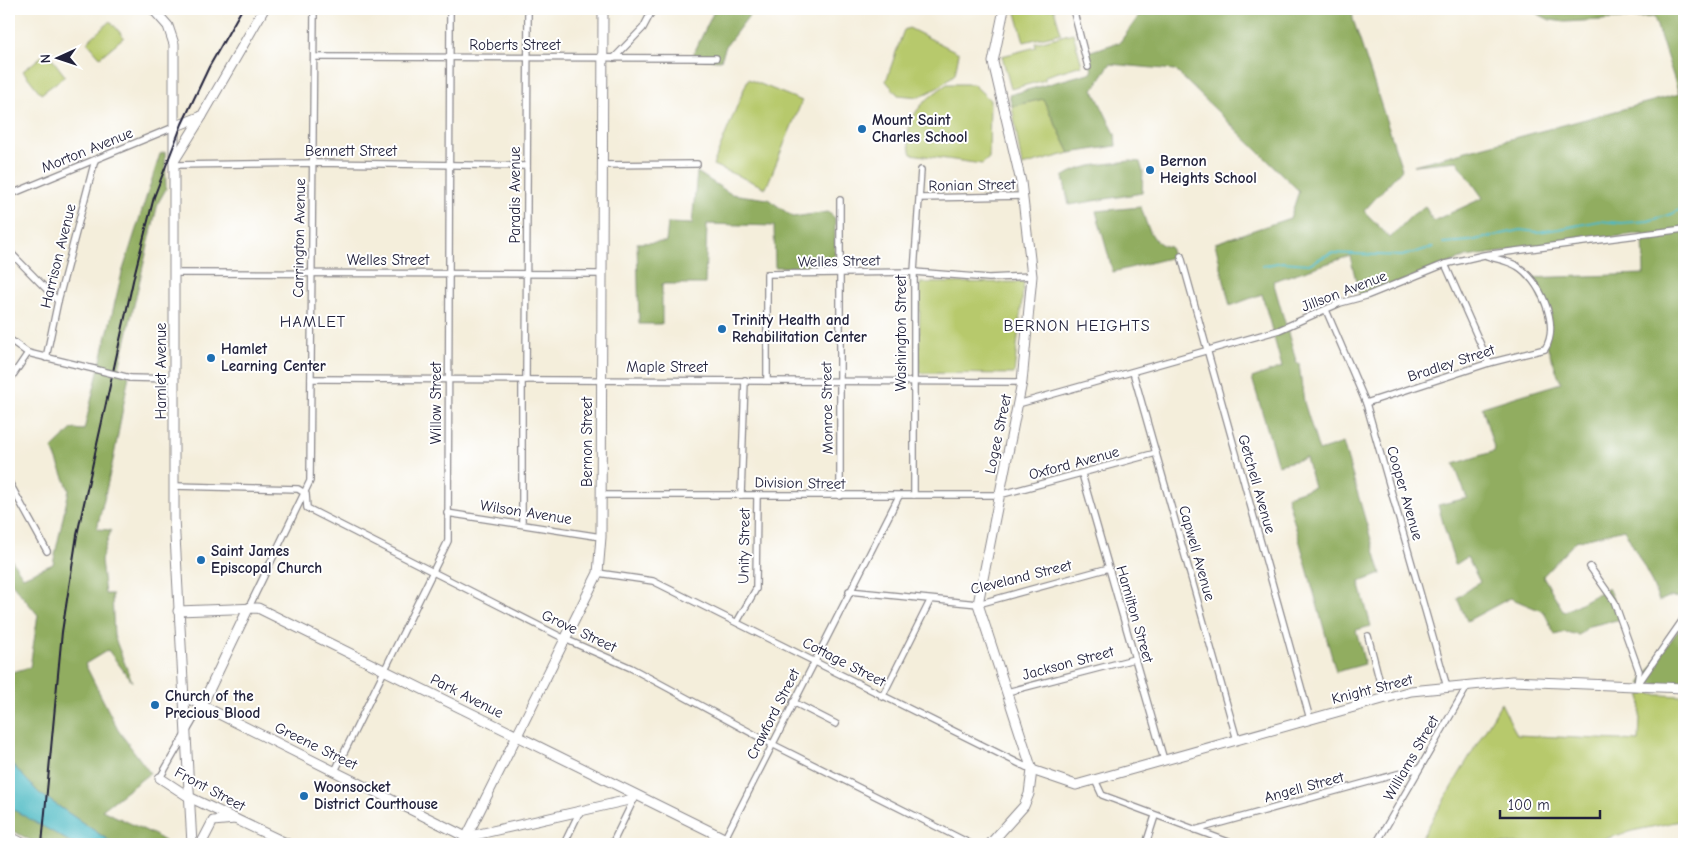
<svg xmlns="http://www.w3.org/2000/svg" width="1693" height="853" viewBox="0 0 1693 853" font-family="'Comic Neue',sans-serif">
<style>
.green{fill:#b7c96c;stroke:#6c7654}
.forest{fill:#91ad60;stroke:#5a684e}
.water{fill:#4bb9c3;stroke:#366e7f}
.lines{fill:none;stroke-linecap:round;stroke-linejoin:round}
.stream{stroke:#4bb9c3;stroke-width:2}
.street-casing{stroke:#8b888b;stroke-width:8}
.secondary-casing{stroke:#8b888b;stroke-width:11}
.primary-casing{stroke:#8b888b;stroke-width:11}
.street{stroke:#fff;stroke-width:5.5}
.secondary{stroke:#fff;stroke-width:9}
.primary{stroke:#fff;stroke-width:9}
.rail{stroke:#22223b;stroke-width:2}
.street-bridge-casing{stroke:#8b888b;stroke-width:8;stroke-linecap:butt}
.street-bridge{stroke:#fff;stroke-width:5.5}
.poi-dot{fill:#1f6fb2;stroke:#fff;stroke-width:2}
.labels{text-anchor:middle;dominant-baseline:central;stroke-width:4;stroke-linejoin:round;paint-order:stroke}
.street-label{font-size:15px;fill:#22223b;stroke:#fff}
.poi-label{font-size:15px;font-weight:bold;fill:#22223b;stroke:#fff;text-anchor:start}
.neighbourhood-label{font-size:16px;letter-spacing:1px;fill:#22223b;stroke:#fff}
</style>
<rect width="100%" height="100%" fill="#fff"/>
<filter id="ink" filterUnits="userSpaceOnUse"><feTurbulence type="fractalNoise" baseFrequency=".02" numOctaves="2"/><feDisplacementMap in="SourceGraphic" scale="10" xChannelSelector="R" yChannelSelector="G"/><feConvolveMatrix kernelMatrix="1 2 1 2 8 2 1 2 1" color-interpolation-filters="sRGB"/></filter>
<filter id="wash" filterUnits="userSpaceOnUse"><feTurbulence type="fractalNoise" baseFrequency=".0096" numOctaves="4" result="noise"/><feDisplacementMap in="SourceGraphic" scale="20" xChannelSelector="R" yChannelSelector="G"/><feGaussianBlur stdDeviation="1.12" result="paint"/><feColorMatrix in="noise" values="0 0 0 0 0 0 0 0 0 0 0 0 0 0 0 0 0 1.4 0 .05"/><feComposite in="paint" operator="in"/></filter>
<g filter="url(#wash)">
<rect width="100%" height="100%" fill="#f4eedb"/>
<g class="green">
<path d="M1015 9H1054L1061 33 1024 42Z"/>
<path d="M110 21 124 37 100 57 87 42Z"/>
<path d="M909 28 959 53 955 74 939 87 919 97 898 95 886 81 902 35 904 30Z"/>
<path d="M1073 33 1082 65 1045 76V80L1011 89 1002 56 1036 47 1035 43Z"/>
<path d="M47 52 65 76 41 94 23 71Z"/>
<path d="M748 79 802 101 766 188 713 165Z"/>
<path d="M947 84H973L990 100 989 158 982 164 911 154C901 120 920 103 947 84Z"/>
<path d="M1043 99 1070 153 1022 166 1012 106Z"/>
<path d="M1024 282 1014 374 919 373 920 283Z"/>
<path d="M1641 694 1681 696 1684 710V815L1679 816 1680 821 1632 831 1598 841V844H1418L1501 703 1517 735 1639 741Z"/>
</g>
<g class="forest">
<path d="M715 9H754L726 46 721 60 691 59Z"/>
<path d="M1144 9H1352L1353 19 1402 169 1364 211 1390 238 1411 216 1425 206 1433 221 1483 198 1457 161 1414 165 1679 94 1654 17 1565 22 1550 20 1536 13 1535 9H1681L1684 17V598L1669 597 1659 601 1649 576 1624 529 1576 541 1543 576 1564 612 1608 588 1622 619 1589 626 1579 635 1565 632 1555 635 1544 612 1510 598 1467 621 1457 598 1480 582 1467 557 1455 565 1438 505 1467 498 1454 464 1495 451 1482 407 1561 383 1547 346 1548 318 1537 290 1527 278 1644 274 1643 233 1466 257 1360 297 1350 256 1273 281 1297 364H1299L1304 402 1319 451 1343 443 1381 574 1359 582 1371 626 1356 630 1365 664 1336 672 1287 496 1314 487 1306 458 1278 465 1252 378 1282 367 1262 294 1230 306 1215 243 1290 218 1299 191 1175 70 1110 64 1093 89 1115 134 1116 146 1070 153 1043 99 1012 106 1009 95 1092 72 1088 52 1120 42Z"/>
<path d="M165 152 166 189 158 203 118 373 129 375 114 456 97 529 111 530 101 560 105 594H112L114 636 132 682 108 650 85 664 118 730 150 773 102 810 155 835 170 844H114L39 793 9 761V673L30 667 38 615 9 580V556L23 577 53 564 69 490 52 448 72 429 84 430 122 273 160 154Z"/>
<path d="M1130 161 1140 162 1143 172 1142 193 1069 205 1063 177C1081 164 1109 164 1130 161Z"/>
<path d="M697 172 731 194 768 199 793 217 828 212 835 218V267H775L774 226 707 224 705 284H662V324H639L637 243 666 242 668 223 692 224Z"/>
<path d="M1141 207C1146 222 1151 245 1170 247L1173 257 1113 272 1096 211Z"/>
<path d="M1684 622V684H1640Z"/>
<path d="M9 806 74 844H38L9 829Z"/>
</g>
<path class="water" d="M9 761 39 793 114 844H74L10 808Z"/>
<g class="lines">
<g class="stream">
<path d="M1443 243 1470 241 1520 230 1537 232 1559 229 1599 221 1621 223 1648 221 1672 214 1684 207"/>
<path d="M1262 266 1282 262 1309 264 1331 253 1402 256 1433 247"/>
</g>
</g>
</g>
<g filter="url(#ink)">
<g class="lines">
<g class="street-casing">
<g id="street">
<path d="M1073 9 1088 67"/>
<path d="M314 57 716 58"/>
<path d="M614 58 643 28 653 9"/>
<path d="M174 165 314 163 527 166"/>
<path d="M601 165 697 164"/>
<path d="M9 195 174 127"/>
<path d="M920 198 1024 196"/>
<path d="M840 200V496"/>
<path d="M9 251 58 301"/>
<path d="M1181 256 1310 719"/>
<path d="M1445 264 1489 363"/>
<path d="M175 273 602 274"/>
<path d="M1326 310 1366 403 1447 687"/>
<path d="M9 339 28 353 94 369"/>
<path d="M46 358 58 301 95 160"/>
<path d="M1133 372 1237 740"/>
<path d="M130 378 175 379"/>
<path d="M311 379 1022 382"/>
<path d="M526 380 528 9"/>
<path d="M767 380V274L914 272 989 278 1032 276"/>
<path d="M9 381 28 353"/>
<path d="M522 381V524"/>
<path d="M1366 403 1489 363 1545 349C1561 324 1539 279 1517 266 1508 261 1496 259 1487 256"/>
<path d="M1018 404 1279 330 1340 303 1366 296 1445 264 1484 255 1684 229"/>
<path d="M1082 474 1164 760"/>
<path d="M9 482 47 551"/>
<path d="M174 486 298 489 306 494 307 508 565 639 631 668 772 744 971 844"/>
<path d="M601 495H999L1156 453"/>
<path d="M741 495 745 380"/>
<path d="M914 495V272L921 170"/>
<path d="M447 513 601 537"/>
<path d="M1590 567 1614 601 1639 671 1637 686"/>
<path d="M598 573 653 581 1032 770"/>
<path d="M849 591 978 604 1109 568"/>
<path d="M248 609 310 481 314 9"/>
<path d="M737 622 756 589 757 495"/>
<path d="M1368 636 1384 698"/>
<path d="M1638 684 1684 618"/>
<path d="M1007 692 1134 659"/>
<path d="M882 697 930 601"/>
<path d="M793 702 836 724"/>
<path d="M335 771 448 541 450 9"/>
<path d="M160 778 202 705"/>
<path d="M1095 780 1102 795 1234 844"/>
<path d="M1195 830 1419 768"/>
<path d="M725 838 899 496"/>
<path d="M564 844 579 813"/>
<path d="M612 844 634 799"/>
<path d="M1146 844 1155 816"/>
<path d="M1376 844 1468 685"/>
</g>
</g>
<g class="secondary-casing">
<g id="secondary">
<path d="M174 127 202 116 264 9"/>
<path d="M183 696 466 837 633 799"/>
<path d="M202 705 248 609"/>
<path d="M1032 770 1076 785 1411 691 1512 681 1684 688"/>
<path d="M160 778 189 797 288 844"/>
<path d="M9 836 24 844"/>
<path d="M9 844H10"/>
<path d="M463 844 598 573 601 537 603 9"/>
<path d="M990 844 1024 806 1029 794 1032 770 978 604 1022 382 1032 276 1021 182 993 62 1004 9"/>
</g>
</g>
<g class="primary-casing">
<g id="primary">
<path d="M153 9 168 26 174 44V518L192 844"/>
<path d="M174 161 202 116"/>
<path d="M178 611 258 608 736 844"/>
<path d="M201 844 213 821 235 819"/>
</g>
</g>
<use href="#street" class="street"/>
<use href="#secondary" class="secondary"/>
<use href="#primary" class="primary"/>
<path class="rail" d="M42 844 62 632 77 535 135 272 154 197 182 124 209 67 242 9"/>
<g class="street-bridge-casing">
<path id="street-bridge" d="M94 369 130 378"/>
</g>
<use href="#street-bridge" class="street-bridge"/>
</g>
</g>
<g class="poi-dot">
<circle cx="862" cy="129" r="5"/>
<circle cx="1150" cy="170" r="5"/>
<circle cx="722" cy="329" r="5"/>
<circle cx="211" cy="358" r="5"/>
<circle cx="201" cy="560" r="5"/>
<circle cx="155" cy="705" r="5"/>
<circle cx="304" cy="796" r="5"/>
</g>
<g class="labels">
<g class="street-label">
<text x="515" y="45">Roberts Street</text>
<text transform="translate(87 150) rotate(-22)">Morton Avenue</text>
<text x="351" y="151">Bennett Street</text>
<text transform="translate(972 185) rotate(-1)">Ronian Street</text>
<text transform="translate(515 195) rotate(-90)">Paradis Avenue</text>
<text transform="translate(299 238) rotate(-89)">Carrington Avenue</text>
<text transform="translate(58 256) rotate(-76)">Harrison Avenue</text>
<text x="388" y="260">Welles Street</text>
<text transform="translate(839 261) rotate(-1)">Welles Street</text>
<text transform="translate(1344 291) rotate(-21)">Jillson Avenue</text>
<text transform="translate(901 333) rotate(-90)">Washington Street</text>
<text transform="translate(1451 363) rotate(-18)">Bradley Street</text>
<text x="667" y="367">Maple Street</text>
<text transform="translate(161 371) rotate(-90)">Hamlet Avenue</text>
<text transform="translate(436 403) rotate(-90)">Willow Street</text>
<text transform="translate(827 408) rotate(-91)">Monroe Street</text>
<text transform="translate(998 434) rotate(-78)">Logee Street</text>
<text transform="translate(587 442) rotate(-90)">Bernon Street</text>
<text transform="translate(1074 463) rotate(-15)">Oxford Avenue</text>
<text transform="translate(800 483) rotate(1)">Division Street</text>
<text transform="translate(1257 484) rotate(74)">Getchell Avenue</text>
<text transform="translate(1405 493) rotate(74)">Cooper Avenue</text>
<text transform="translate(526 512) rotate(9)">Wilson Avenue</text>
<text transform="translate(744 546) rotate(-89)">Unity Street</text>
<text transform="translate(1197 553) rotate(74)">Capwell Avenue</text>
<text transform="translate(1021 577) rotate(-14)">Cleveland Street</text>
<text transform="translate(1135 614) rotate(74)">Hamilton Street</text>
<text transform="translate(579 631) rotate(25)">Grove Street</text>
<text transform="translate(844 662) rotate(27)">Cottage Street</text>
<text transform="translate(1068 663) rotate(-15)">Jackson Street</text>
<text transform="translate(1372 689) rotate(-14)">Knight Street</text>
<text transform="translate(467 696) rotate(27)">Park Avenue</text>
<text transform="translate(773 714) rotate(-63)">Crawford Street</text>
<text transform="translate(316 746) rotate(26)">Greene Street</text>
<text transform="translate(1411 758) rotate(-60)">Williams Street</text>
<text transform="translate(1304 787) rotate(-15)">Angell Street</text>
<text transform="translate(210 789) rotate(28)">Front Street</text>
</g>
<g class="poi-label">
<text x="872" y="120">Mount Saint<tspan x="872" dy="17">Charles School</tspan></text>
<text x="1160" y="161">Bernon<tspan x="1160" dy="17">Heights School</tspan></text>
<text x="732" y="320">Trinity Health and<tspan x="732" dy="17">Rehabilitation Center</tspan></text>
<text x="221" y="349">Hamlet<tspan x="221" dy="17">Learning Center</tspan></text>
<text x="211" y="551">Saint James<tspan x="211" dy="17">Episcopal Church</tspan></text>
<text x="165" y="696">Church of the<tspan x="165" dy="17">Precious Blood</tspan></text>
<text x="314" y="787">Woonsocket<tspan x="314" dy="17">District Courthouse</tspan></text>
</g>
<g class="neighbourhood-label">
<text x="313" y="322">HAMLET</text>
<text x="1077" y="326">BERNON HEIGHTS</text>
</g>
</g>
<rect width="1693" height="853" fill="none" stroke="#fff" stroke-width="30"/>
<g transform="translate(58 58) rotate(267)" stroke="#ffffff" stroke-width="4" paint-order="stroke">
<path d="M0-4L9 19L0 12L-9 19Z" fill="#22223b"/>
<text y="-8" font-size="14" font-weight="bold" text-anchor="middle" fill="#22223b">N</text>
</g>
<path d="M1500 810v8h100v-8" fill="none" stroke="#22223b" stroke-width="2.5"/>
<text x="1508" y="810" font-size="15" fill="#22223b" stroke="#ffffff" stroke-width="4" paint-order="stroke">100 m</text>
</svg>
